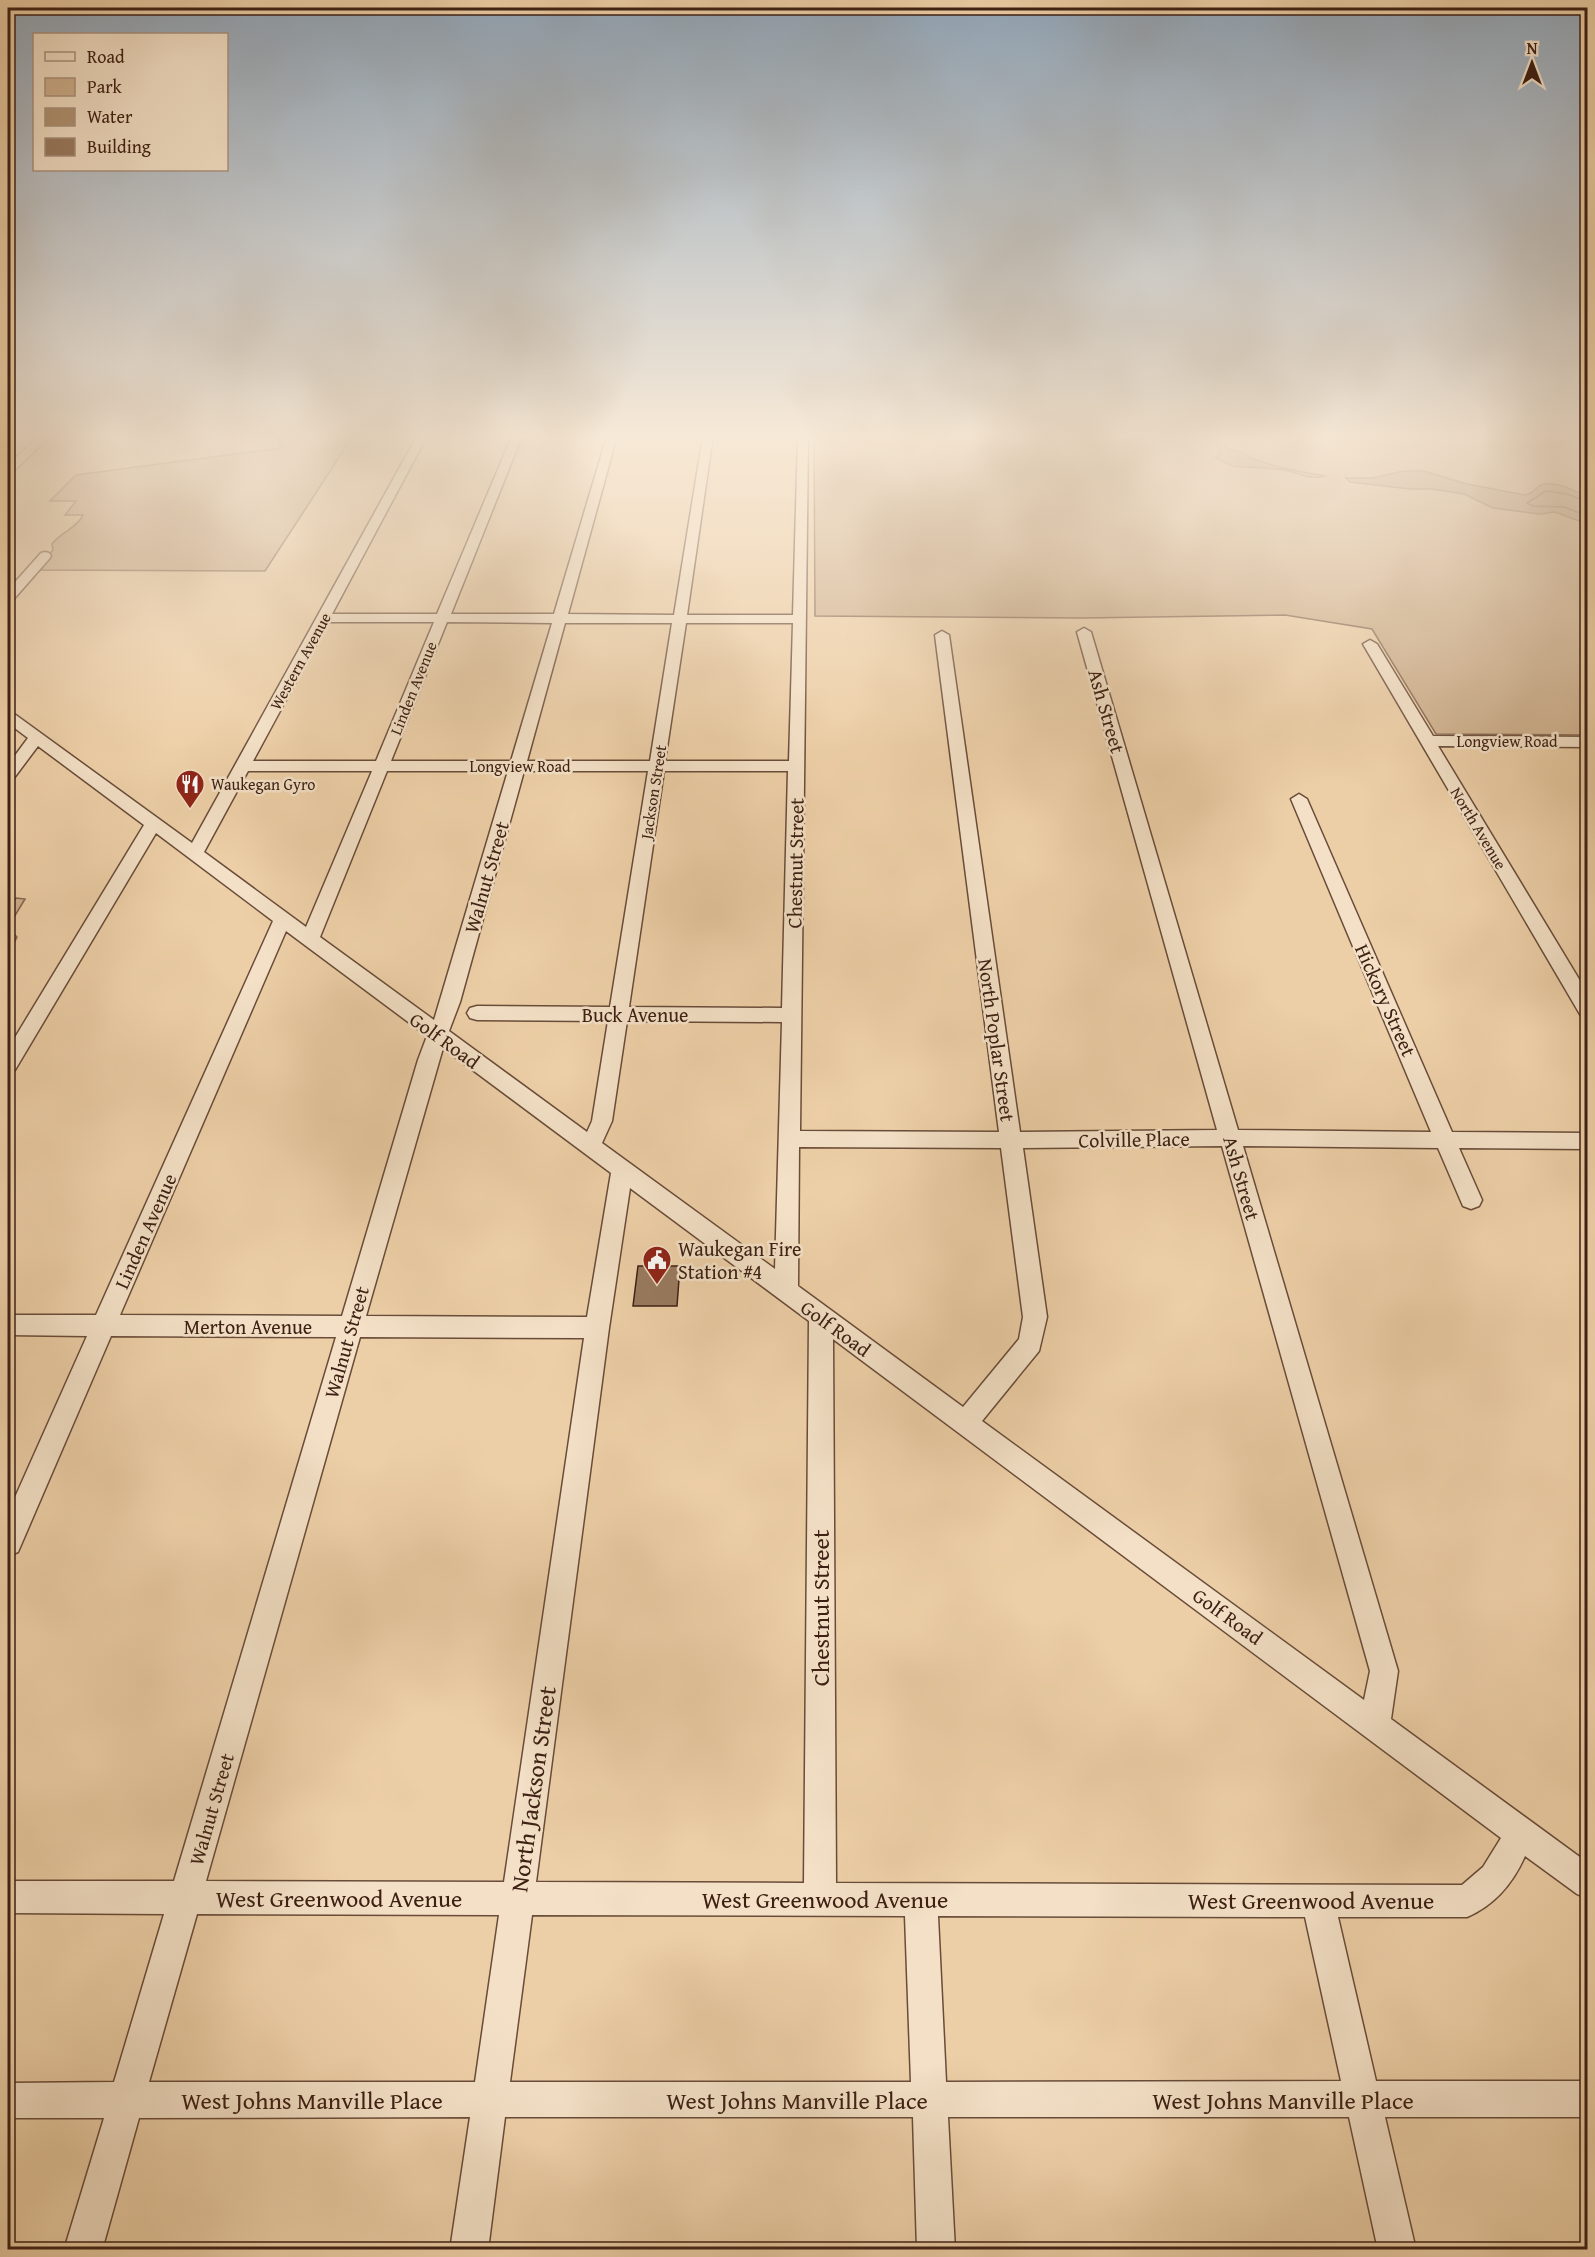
<svg xmlns="http://www.w3.org/2000/svg" width="1595" height="2257" viewBox="0 0 1595 2257" font-family="'Gentium Book Plus',serif">
<style>
.green{fill:#cfb18e;stroke:#866851;stroke-width:1.5}
.water{fill:#b19475;stroke:#83664e;stroke-width:1.5}
.lines{fill:none;stroke-linecap:round;stroke-linejoin:round}
.shore{stroke:#775a44;stroke-width:1.5}
.building{fill:#997b60;stroke:#3d2014;stroke-width:1.5}
.minor-casing{stroke:#694c39;stroke-width:3}
.minor{fill:#f3e0c6;fill-rule:evenodd}
.labels{text-anchor:middle;dominant-baseline:central;stroke-width:5;stroke-linejoin:round;paint-order:stroke}
.far-street-label{font-size:16px;fill:#3d2014;stroke:#f3e0c6}
.far-poi-label{font-size:16px;fill:#3d2014;stroke:#f3e0c6;text-anchor:start}
.street-label{font-size:20px;fill:#3d2014;stroke:#f3e0c6}
.poi-label{font-size:20px;fill:#3d2014;stroke:#f3e0c6;text-anchor:start}
.near-street-label{font-size:24px;fill:#3d2014;stroke:#f3e0c6}
</style>
<rect width="100%" height="100%" fill="#edcfa7"/>
<filter id="stains"><feTurbulence type="fractalNoise" baseFrequency=".00333" numOctaves="4"/><feColorMatrix values="0 0 0 0 .2 0 0 0 0 .09 0 0 0 0 .02 0 0 0 .5 -.17"/></filter>
<radialGradient id="worn" r=".72"><stop offset=".6" stop-color="#630" stop-opacity="0"/><stop offset="1" stop-color="#630" stop-opacity=".3"/></radialGradient>
<g class="green">
<path d="M278 436H353L265 571 36 570 53 550 52 544C60 533 78 527 83 515H65L76 501H50L76 475 281 448Z"/>
<path d="M814 436H1587V735L1436 734 1372 629 1285 615 1082 618 815 616Z"/>
<path d="M16 898 25 899 8 927 17 937 8 955V908Z"/>
</g>
<g class="water">
<path d="M1189 436 1213 437 1222 442 1226 448 1244 453 1250 458 1282 468 1325 476C1308 482 1291 468 1275 469L1233 466 1215 458 1221 454 1215 441Z"/>
<path d="M1404 471H1424L1467 484 1525 495C1533 494 1535 488 1541 485 1555 480 1576 491 1587 497V521H1579L1555 512 1540 514 1493 508 1464 494 1432 489H1410L1350 482 1346 478H1372Z"/>
</g>
<g class="lines">
<path class="shore" d="M1588 502 1567 494 1546 491 1527 503 1533 506 1564 507 1588 516"/>
</g>
<path class="building" d="M638 1266H680L677 1306H633Z"/>
<g class="lines">
<g class="minor-casing">
<g id="minor">
<path d="M39 436H50L12 473 8 474V465Z"/>
<path d="M417 436H427L332 614H437L512 436H522L451 614H554L607 436H617L568 614 674 615 703 436H713L687 615H793L798 436H808L800 1131 999 1132 935 635 942 631 949 635 1020 1132 1217 1130 1077 632 1084 628 1091 632 1238 1130 1431 1132 1291 799 1299 794 1307 799 1452 1132 1588 1133V1149L1459 1148 1482 1200 1479 1206 1471 1209 1463 1206 1438 1148 1243 1146 1398 1671 1391 1719 1588 1863V1899L1577 1894 1525 1856C1513 1883 1495 1905 1467 1917H1338L1376 2081H1588V2117H1385L1416 2250H1378L1349 2117H948L955 2250H917L913 2117H505L488 2250H450L470 2117 139 2118 102 2250H64L104 2118H8V2083L114 2082 164 1914 8 1913V1881H174L336 1337 111 1336 18 1552 8 1556V1513L87 1336 8 1335V1315H96L273 921 156 833 15 1070 8 1072V1049L144 825 38 746 14 778 8 780V765L28 738 8 723V712L13 713 192 843ZM328 622H434L376 761H253ZM447 622 552 623 511 761H391ZM565 623H672L650 761H527ZM686 623H793L789 761H665ZM248 771H372L306 927 204 852ZM387 771H508L434 1020 320 937ZM524 771H648L610 1007 477 1006 470 1008 467 1013 470 1018 477 1020 608 1021 592 1121 587 1132 449 1031 460 1002ZM664 771H788L782 1008 629 1007ZM286 931 427 1036 418 1060 342 1316 120 1315ZM627 1021 782 1022 775 1269 602 1143 612 1121ZM443 1048 611 1173 587 1317 366 1316ZM1222 1146 1370 1671 1364 1700 982 1421 1039 1351 1047 1317 1023 1148ZM799 1147 1001 1148 1023 1317 1019 1339 963 1407 798 1286ZM630 1188 809 1321 804 1883 536 1882 609 1328ZM360 1337 584 1338 504 1882 206 1881ZM833 1339 1501 1838 1483 1867 1462 1885 836 1883ZM197 1914 499 1915 475 2082H149ZM532 1915 905 1916 911 2082H510ZM938 1916 1305 1917 1341 2081 946 2082Z"/>
<path d="M45 552 49 553 51 556 49 559 13 600 8 601V590L41 553Z"/>
<path d="M1370 640 1377 644 1433 736 1588 737V747L1438 746 1588 994V1018L1581 1016 1363 644Z"/>
</g>
</g>
<use href="#minor" class="minor"/>
</g>
<linearGradient id="sky" x2="0" y2="1"><stop stop-color="#92a7ba"/><stop offset="0.58" stop-color="#f7e9d7"/><stop offset="1" stop-color="#f7e9d7" stop-opacity="0"/></linearGradient>
<rect width="1595" height="752" fill="url(#sky)"/>
<defs>
<g id="restaurant-pin" transform="scale(1.5)"><path d="M0 17L-7.5 6A9.5 9.5 0 1 1 7.5 6Z" fill="#8f2418" stroke="#f3e0c6"/><path d="M-5-6h1v4h1v-4h1v4h1v-4h1v5L-1.5 .5V6h-2V.5L-5-1ZM5-6V6H3V1.5H1.5Q1.5-4 5-6Z" fill="#fff"/></g>
<g id="civic-pin" transform="scale(1.5)"><path d="M0 17L-7.5 6A9.5 9.5 0 1 1 7.5 6Z" fill="#8f2418" stroke="#f3e0c6"/><path d="M-.6-6.5H3V-4.5H.6V-3L4-1V1h2V6H-6V1h2V-1L-.6-3ZM-1.2 2.5V6h2.4V2.5Z" fill="#fff"/></g>
</defs>
<g fill-rule="evenodd">
<use href="#restaurant-pin" x="190" y="784"/>
<use href="#civic-pin" x="657" y="1260"/>
</g>
<g class="labels">
<g class="far-street-label">
<text transform="translate(300 661) rotate(-61)">Western Avenue</text>
<text transform="translate(413 688) rotate(-68)">Linden Avenue</text>
<text x="1507" y="741">Longview Road</text>
<text x="520" y="766">Longview Road</text>
<text transform="translate(653 792) rotate(-81)">Jackson Street</text>
<text transform="translate(1479 828) rotate(59)">North Avenue</text>
</g>
<g class="far-poi-label">
<text x="211" y="784">Waukegan Gyro</text>
</g>
<g class="street-label">
<text transform="translate(1107 711) rotate(74)">Ash Street</text>
<text transform="translate(795 863) rotate(-89)">Chestnut Street</text>
<text transform="translate(486 877) rotate(-74)">Walnut Street</text>
<text transform="translate(1386 1000) rotate(66)">Hickory Street</text>
<text x="635" y="1014">Buck Avenue</text>
<text transform="translate(445 1040) rotate(36)">Golf Road</text>
<text transform="translate(997 1040) rotate(82)">North Poplar Street</text>
<text transform="translate(1134 1139) rotate(-1)">Colville Place</text>
<text transform="translate(1242 1178) rotate(74)">Ash Street</text>
<text transform="translate(145 1231) rotate(-66)">Linden Avenue</text>
<text x="248" y="1326">Merton Avenue</text>
<text transform="translate(836 1328) rotate(36)">Golf Road</text>
<text transform="translate(346 1342) rotate(-74)">Walnut Street</text>
<text transform="translate(1228 1616) rotate(36)">Golf Road</text>
<text transform="translate(211 1809) rotate(-74)">Walnut Street</text>
</g>
<g class="poi-label">
<text x="678" y="1248">Waukegan Fire<tspan x="678" dy="23">Station #4</tspan></text>
</g>
<g class="near-street-label">
<text transform="translate(820 1608) rotate(-90)">Chestnut Street</text>
<text transform="translate(533 1789) rotate(-82)">North Jackson Street</text>
<text x="339" y="1898">West Greenwood Avenue</text>
<text x="825" y="1899">West Greenwood Avenue</text>
<text x="1311" y="1900">West Greenwood Avenue</text>
<text x="312" y="2100">West Johns Manville Place</text>
<text x="797" y="2100">West Johns Manville Place</text>
<text x="1283" y="2100">West Johns Manville Place</text>
</g>
</g>
<rect width="1595" height="2257" fill="none" stroke="#edcfa7" stroke-width="30"/>
<rect x="9" y="9" width="1577" height="2239" fill="none" stroke="#3d2014" stroke-width="3"/>
<rect x="15" y="15" width="1565" height="2227" fill="none" stroke="#3d2014" stroke-width="1.5"/>
<rect x="33" y="33" width="195" height="138" fill="#f3e0c6" stroke="#aa937f" stroke-width="1.5"/>
<rect x="45" y="52" width="30" height="9" fill="#f3e0c6" stroke="#aa937f" stroke-width="1.5"/>
<text x="87" y="63" font-size="18" fill="#3d2014">Road</text>
<rect x="45" y="78" width="30" height="18" fill="#cfb18e" stroke="#aa937f" stroke-width="1.5"/>
<text x="87" y="93" font-size="18" fill="#3d2014">Park</text>
<rect x="45" y="108" width="30" height="18" fill="#b19475" stroke="#aa937f" stroke-width="1.5"/>
<text x="87" y="123" font-size="18" fill="#3d2014">Water</text>
<rect x="45" y="138" width="30" height="18" fill="#997b60" stroke="#aa937f" stroke-width="1.5"/>
<text x="87" y="153" font-size="18" fill="#3d2014">Building</text>
<g transform="translate(1532 63)" stroke="#f3e0c6" stroke-width="4.5" paint-order="stroke">
<path d="M0-4.5L10 22L0 15L-10 22Z" fill="#3d2014"/>
<text y="-9" font-size="16" font-weight="bold" text-anchor="middle" fill="#3d2014">N</text>
</g>
<rect width="100%" height="100%" filter="url(#stains)"/>
<rect width="100%" height="100%" fill="url(#worn)"/>
</svg>
